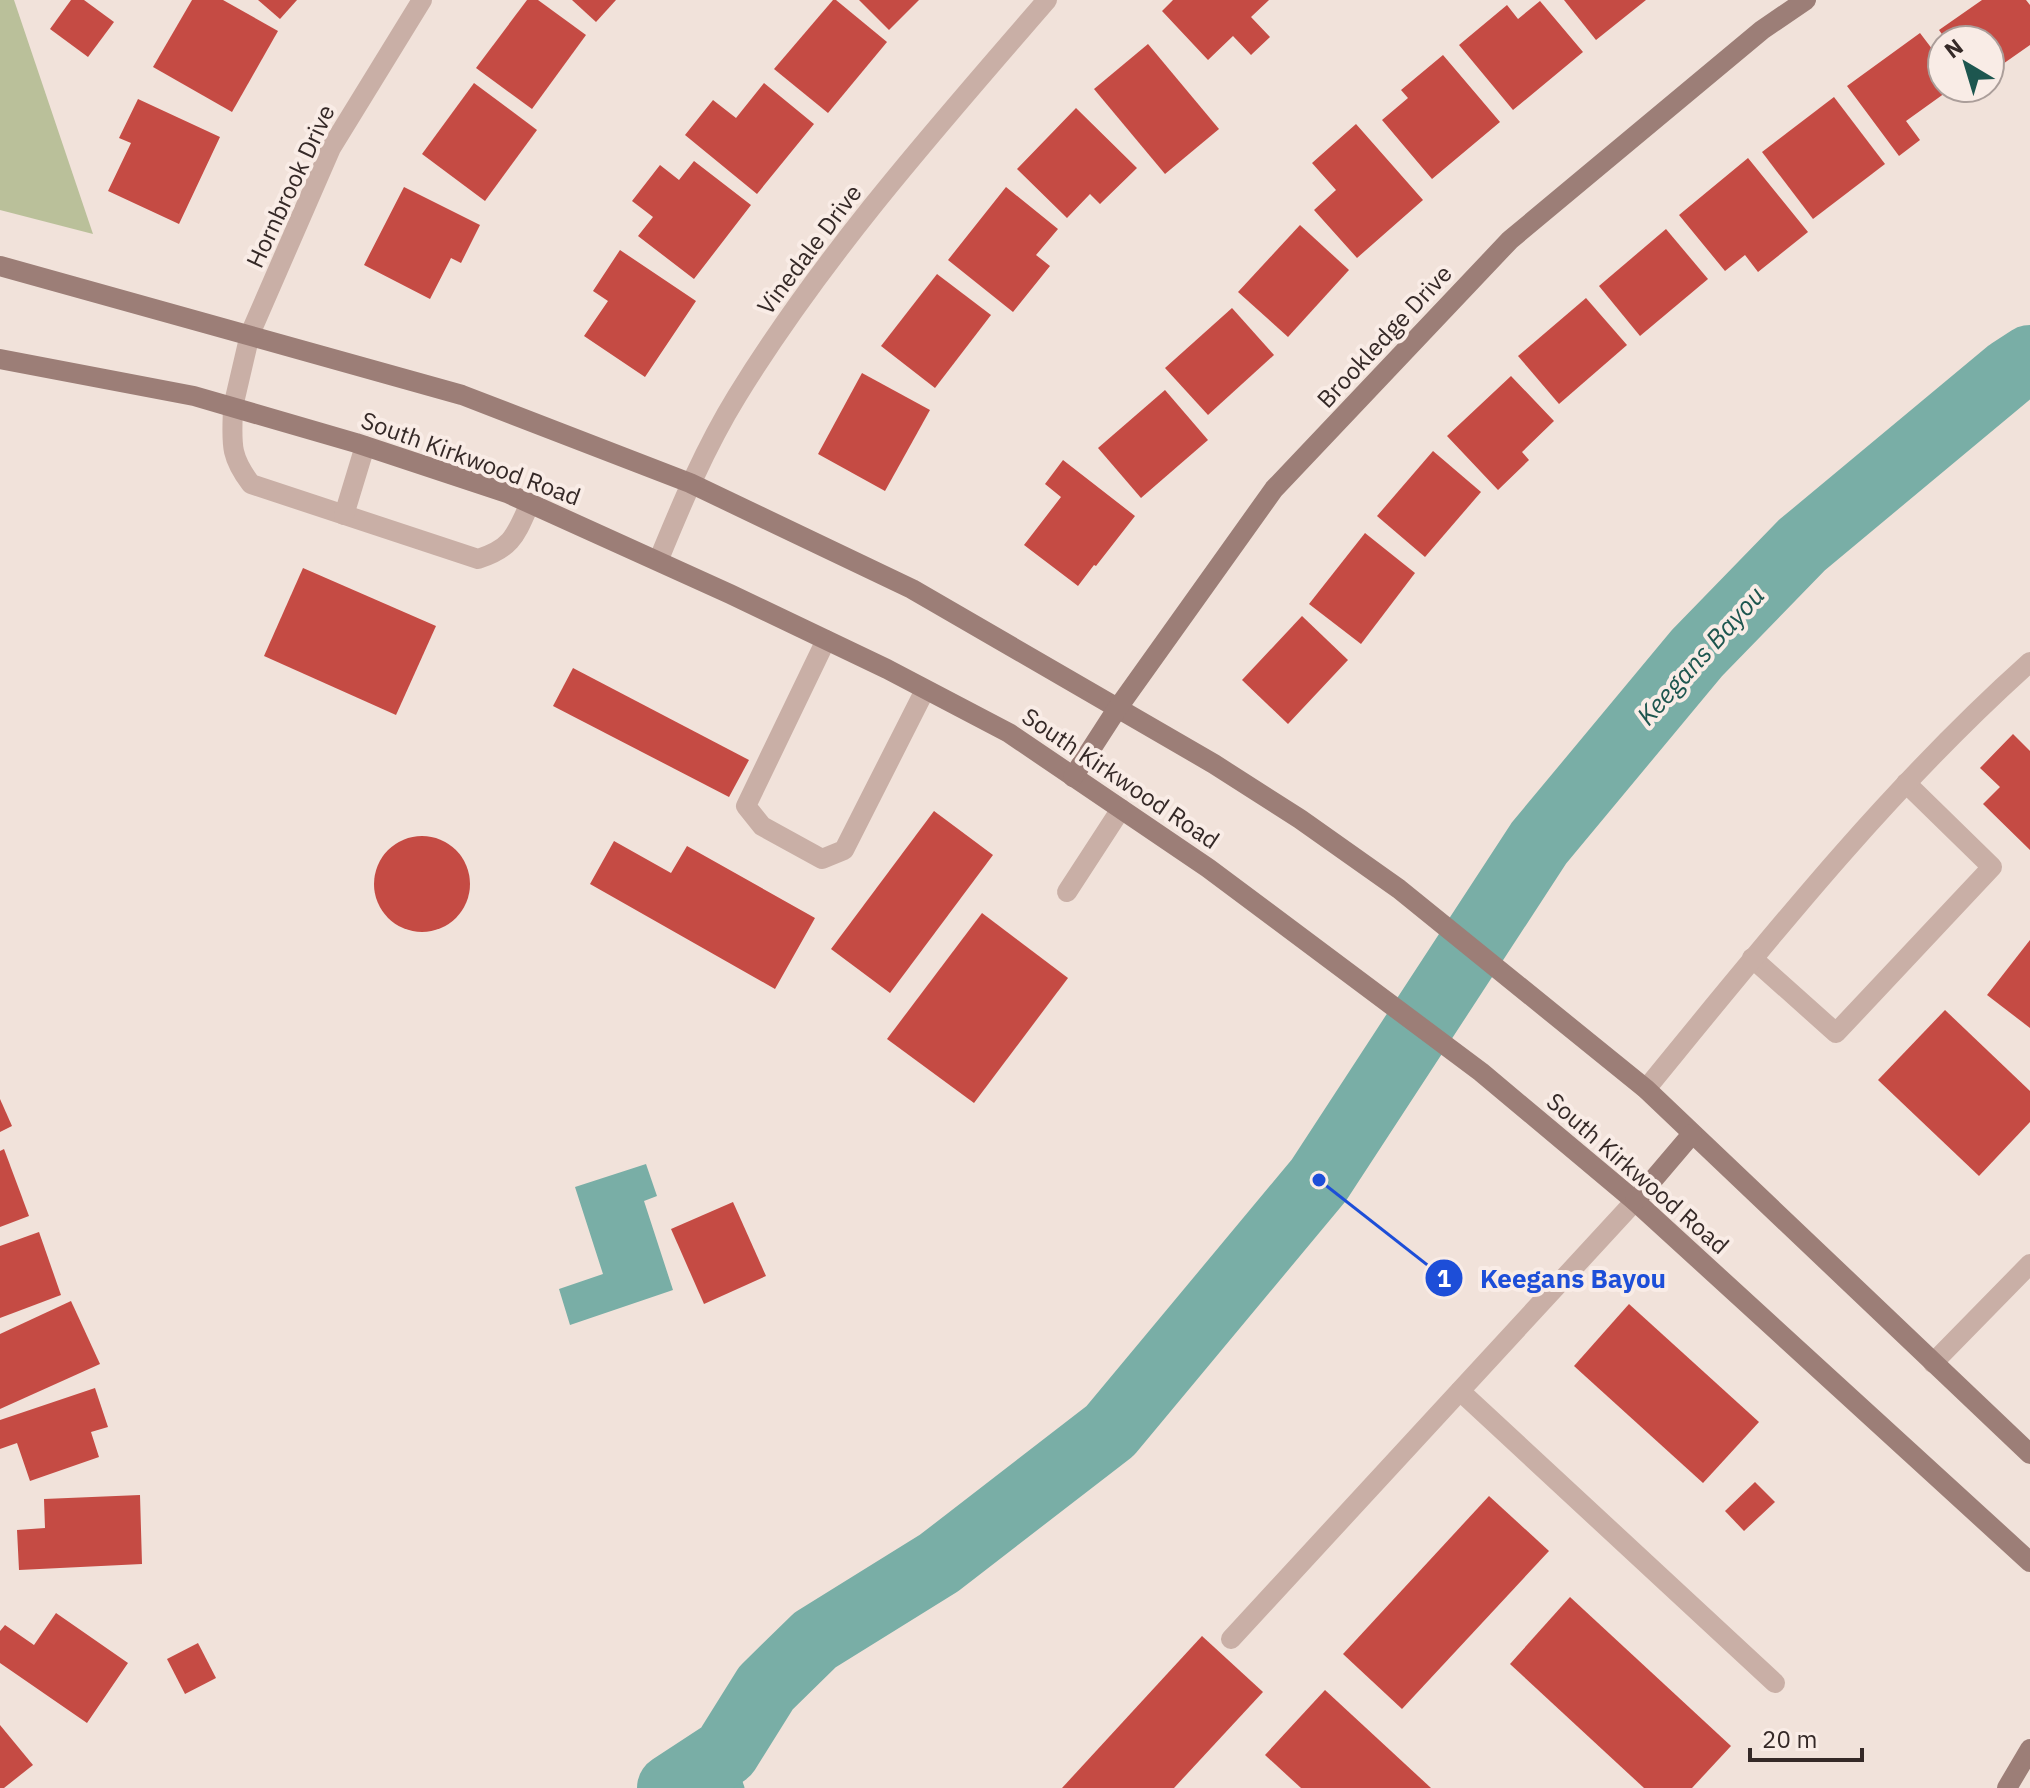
<svg xmlns="http://www.w3.org/2000/svg" width="2030" height="1788" viewBox="0 0 2030 1788" font-family="'IBM Plex Sans',sans-serif">
<style>
.green{fill:#bac09a}
.water{fill:#79aea6}
.lines{fill:none;stroke-linecap:round;stroke-linejoin:round}
.stream{stroke:#79aea6;stroke-width:11}
.river{stroke:#79aea6;stroke-width:68}
.building{fill:#c54b44}
.lane{stroke:#c9afa6;stroke-width:20}
.street{stroke:#c9afa6;stroke-width:20}
.secondary{stroke:#9c7e77;stroke-width:20}
.labels{text-anchor:middle;dominant-baseline:central;stroke-width:8;stroke-linejoin:round;paint-order:stroke}
.street-label{font-size:24px;fill:#352927;stroke:#f9ece6}
.water-label{font-size:26px;font-style:italic;fill:#1d564f;stroke:#f9ece6}
.leader{fill:none;stroke:#1d4ed8;stroke-width:3}
.callout-dot{fill:#1d4ed8;stroke:#f9ece6;stroke-width:3}
.mark-label{font-size:24px;text-anchor:middle;font-weight:bold;fill:#fff}
.callout-label{font-size:26px;text-anchor:middle;font-weight:bold;fill:#1d4ed8;stroke:#f9ece6;stroke-width:8;stroke-linejoin:round;paint-order:stroke}
</style>
<rect width="100%" height="100%" fill="#f1e2da"/>
<path class="green" d="M0 0H14L93 234 0 210Z"/>
<path class="water" d="M646 1164 657 1196 644 1201 673 1290 570 1325 559 1289 603 1274 575 1187Z"/>
<g class="lines">
<path class="stream" d="M726 1752 739 1788"/>
<path class="river" d="M671 1788 726 1752 766 1688 815 1640 939 1563 1110 1431 1319 1180 1539 843 1697 653 1802 545 2010 372 2030 359"/>
</g>
<g class="building">
<path d="M71 0H84L114 22 88 57 50 29Z"/>
<path d="M192 0H223L278 31 232 112 153 67Z"/>
<path d="M258 0H297L280 19Z"/>
<path d="M527 0H538L586 35 532 109 476 68Z"/>
<path d="M572 0H616L596 22Z"/>
<path d="M833 0H836L887 42 828 113 774 69Z"/>
<path d="M859 0H919L889 30Z"/>
<path d="M1173 0H1269L1251 17 1270 37 1251 55 1233 36 1208 60 1162 11Z"/>
<path d="M1564 0H1646L1596 40Z"/>
<path d="M1982 0H2026L2030 5V45L1990 73V40H1946L1939 30Z"/>
<path d="M1540 1 1583 52 1513 110 1459 45 1507 5 1518 19Z"/>
<path d="M1920 33 1942 62V88H1952L1906 121 1920 140 1899 156 1847 86Z"/>
<path d="M1148 44 1219 129 1165 174 1094 89Z"/>
<path d="M1443 55 1500 122 1432 179 1382 120 1408 98 1401 90Z"/>
<path d="M474 83 537 130 485 201 422 154Z"/>
<path d="M764 83 814 124 757 194 685 135 713 100 736 118Z"/>
<path d="M1834 97 1885 164 1813 219 1762 152Z"/>
<path d="M138 99 220 137 179 224 108 191 131 143 119 138Z"/>
<path d="M1076 108 1137 168 1100 204 1090 194 1067 218 1017 169Z"/>
<path d="M1356 124 1423 200 1357 258 1314 210 1336 190 1312 163Z"/>
<path d="M1748 158 1808 232 1758 272 1745 255 1725 271 1679 215Z"/>
<path d="M694 161 751 205 694 279 638 236 653 217 632 201 660 165 679 180Z"/>
<path d="M404 187 480 225 461 263 451 258 430 299 364 265Z"/>
<path d="M1006 187 1058 229 1036 255 1050 266 1013 312 948 260Z"/>
<path d="M1300 225 1349 270 1288 337 1238 292Z"/>
<path d="M1666 229 1708 279 1640 336 1599 286Z"/>
<path d="M620 250 696 301 645 377 584 336 608 301 593 291Z"/>
<path d="M937 274 991 315 935 388 881 346Z"/>
<path d="M1586 298 1627 345 1559 404 1518 356Z"/>
<path d="M1232 308 1274 355 1208 415 1165 368Z"/>
<path d="M862 373 930 410 885 491 818 454Z"/>
<path d="M1511 376 1554 421 1522 452 1529 460 1498 490 1447 436Z"/>
<path d="M1165 390 1208 440 1141 498 1098 448Z"/>
<path d="M1433 451 1481 492 1425 557 1377 516Z"/>
<path d="M1063 460 1135 516 1096 566 1094 565 1078 586 1024 545 1061 497 1045 484Z"/>
<path d="M1365 533 1415 573 1361 644 1309 604Z"/>
<path d="M303 568 436 626 396 715 264 656Z"/>
<path d="M1302 616 1348 660 1288 724 1242 680Z"/>
<path d="M573 668 749 760 729 797 553 706Z"/>
<path d="M2013 734 2030 751V850L1983 804 2000 787 1980 768Z"/>
<path d="M934 811 993 855 890 993 831 949Z"/>
<circle cx="422" cy="884" r="48"/>
<path d="M614 841 671 873 687 846 815 918 775 989 590 884Z"/>
<path d="M982 913 1068 978 974 1103 887 1039Z"/>
<path d="M2030 940V1028L1987 995Z"/>
<path d="M1945 1010 2030 1091V1122L1979 1176 1878 1080Z"/>
<path d="M0 1099 12 1126 0 1132Z"/>
<path d="M4 1149 29 1216 0 1227V1151Z"/>
<path d="M733 1202 766 1276 704 1304 671 1229Z"/>
<path d="M39 1232 61 1295 0 1318V1246Z"/>
<path d="M71 1301 100 1364 0 1409V1334Z"/>
<path d="M1629 1304 1759 1422 1703 1483 1574 1366Z"/>
<path d="M95 1388 108 1427 91 1432 99 1457 30 1481 17 1443 0 1449V1420Z"/>
<path d="M1755 1482 1775 1502 1744 1531 1725 1511Z"/>
<path d="M140 1495 142 1564 19 1570 17 1530 45 1528 44 1499Z"/>
<path d="M1489 1496 1549 1551 1402 1709 1343 1654Z"/>
<path d="M1570 1597 1731 1746 1692 1788H1644L1510 1664Z"/>
<path d="M56 1613 128 1663 87 1723 0 1663V1631L5 1625 34 1645Z"/>
<path d="M1202 1636 1263 1692 1174 1788H1062Z"/>
<path d="M198 1643 216 1678 185 1694 167 1659Z"/>
<path d="M1325 1690 1431 1788H1301L1265 1755Z"/>
<path d="M0 1725 33 1765 4 1788H0Z"/>
</g>
<g class="lines">
<g class="lane">
<path d="M233 407C232 443 229 455 251 484L478 559C513 548 516 534 530 503"/>
<path d="M344 515 365 446"/>
<path d="M826 640 746 806 762 826 822 859 844 850 925 690"/>
<path d="M1067 892 1121 809"/>
<path d="M1752 958 1836 1033 1992 867 1906 783"/>
<path d="M1646 1089C1767 941 1887 790 2030 662"/>
<path d="M1933 1363 2030 1264"/>
<path d="M1460 1391 1775 1683"/>
<path d="M1231 1639 1635 1201"/>
</g>
<g class="street">
<path d="M233 407 250 334 331 148 422 0"/>
<path d="M659 559C682 503 705 448 737 396 825 253 938 126 1047 0"/>
</g>
<g class="secondary">
<path d="M0 266 462 395 690 483 912 589 1214 764 1300 819 1399 889 1646 1089 2030 1454"/>
<path d="M0 359 194 396 356 443 507 493 730 594 887 669 1009 733 1208 868 1481 1072 1635 1201 2030 1562"/>
<path d="M1073 777 1117 709 1274 489 1510 240 1762 30 1806 0"/>
<path d="M1635 1201 1692 1134"/>
<path d="M2007 1788 2030 1749"/>
</g>
</g>
<g class="labels">
<g class="street-label">
<text transform="translate(290 186) rotate(-65)">Hornbrook Drive</text>
<text transform="translate(809 249) rotate(-53)">Vinedale Drive</text>
<text transform="translate(1384 336) rotate(-47)">Brookledge Drive</text>
<text transform="translate(471 458) rotate(20)">South Kirkwood Road</text>
<text transform="translate(1121 778) rotate(34)">South Kirkwood Road</text>
<text transform="translate(1638 1173) rotate(41)">South Kirkwood Road</text>
</g>
<g class="water-label">
<text transform="translate(1700 655) rotate(-48)">Keegans Bayou</text>
</g>
</g>
<path class="leader" d="M1319 1180L1444 1278"/>
<g class="callout-dot">
<circle cx="1319" cy="1180" r="8"/>
<circle cx="1444" cy="1278" r="20"/>
</g>
<g class="mark-label">
<text x="1444" y="1287">1</text>
</g>
<g class="callout-label">
<text x="1573" y="1288">Keegans Bayou</text>
</g>
<g transform="translate(1966 64) rotate(322)"><circle r="38" fill="#f9ece6" stroke="#ab9e9a" stroke-width="2"/>
<path d="M0-6L14 30L0 20L-14 30Z" fill="#1d564f"/>
<text y="-12" font-size="22" font-weight="bold" text-anchor="middle" fill="#352927">N</text>
</g>
<path d="M1750 1748v12h112v-12" fill="none" stroke="#352927" stroke-width="4"/>
<text x="1762" y="1748" font-size="24" fill="#352927" stroke="#f9ece6" stroke-width="6" paint-order="stroke">20 m</text>
</svg>
